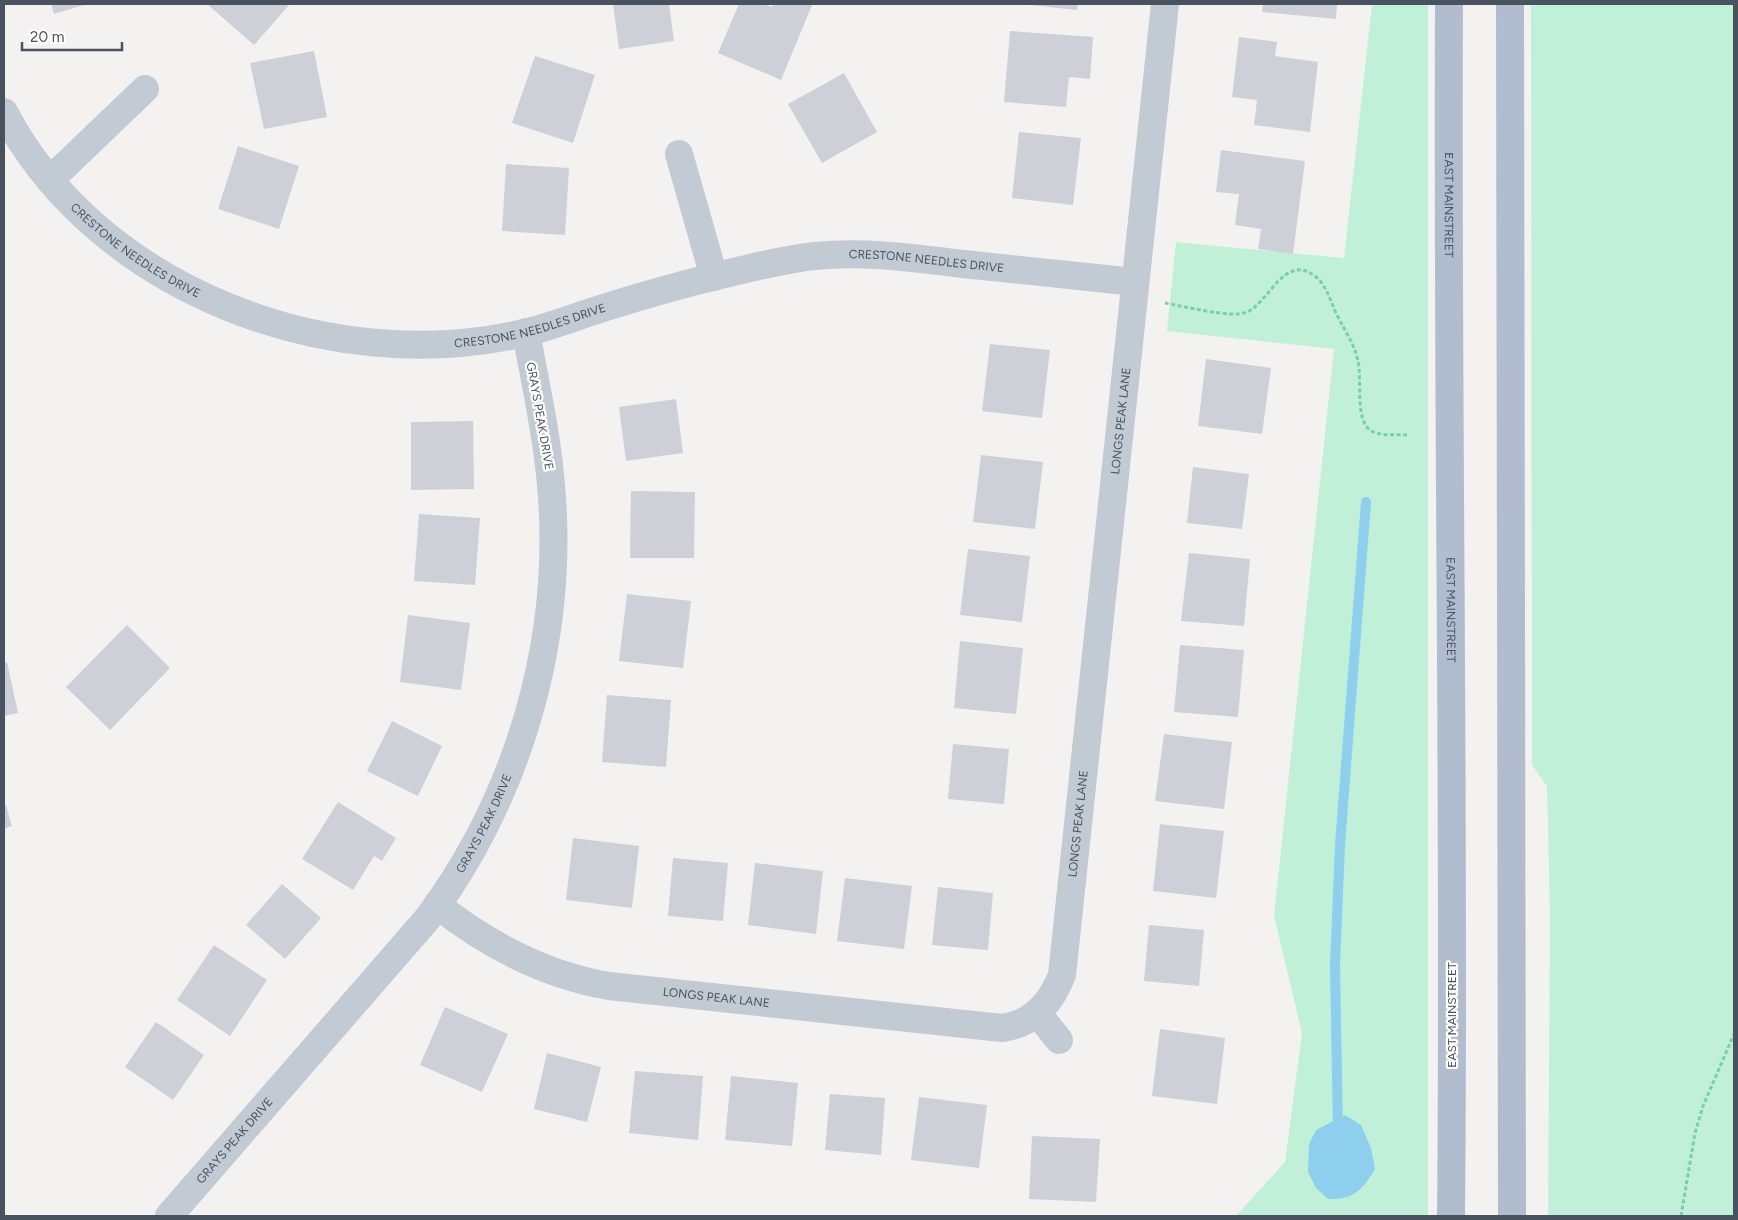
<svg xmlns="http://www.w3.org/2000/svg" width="1738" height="1220" viewBox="0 0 1738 1220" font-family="Figtree,sans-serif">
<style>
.green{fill:#c1f0d8}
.water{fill:#8ecfed}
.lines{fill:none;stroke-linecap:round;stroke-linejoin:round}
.stream{stroke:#8ecfed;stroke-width:10}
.building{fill:#cdd0d7}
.path{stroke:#79cead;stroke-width:3;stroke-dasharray:4 2.5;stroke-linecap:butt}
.street{stroke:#c2cad3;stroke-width:28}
.primary{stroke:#b1bdcf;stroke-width:28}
.labels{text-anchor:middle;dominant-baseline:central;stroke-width:4.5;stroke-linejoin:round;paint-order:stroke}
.street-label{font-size:12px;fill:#49525f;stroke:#fff}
</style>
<rect width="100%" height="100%" fill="#f4f2f1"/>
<g class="green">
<path d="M1372 4H1428V1216H1236L1285 1162 1302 1033 1274 916 1334 349 1167 331 1176 242 1344 258Z"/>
<path d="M1531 4H1734V1216H1548L1550 916 1547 786 1532 765Z"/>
</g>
<path class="water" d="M1345 1115 1361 1125 1371 1148 1375 1169C1362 1190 1354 1200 1328 1199L1316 1188 1308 1172 1309 1144 1316 1130Z"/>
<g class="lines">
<path class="stream" d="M1338 1132 1335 965 1340 845 1366 502"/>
</g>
<g class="building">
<path d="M51 4H87L54 14Z"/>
<path d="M207 4H290L254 45Z"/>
<path d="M613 4H669L674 41 619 49Z"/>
<path d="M739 4H763L772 7 773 4H809L812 5 781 80 718 53Z"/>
<path d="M1030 4H1078L1077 10 1030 5Z"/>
<path d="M1263 4H1337L1336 19 1262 12Z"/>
<path d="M1010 31 1093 37 1090 79 1069 77 1066 107 1004 102Z"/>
<path d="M1239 37 1277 42 1275 56 1318 62 1310 132 1254 125 1257 100 1232 97Z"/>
<path d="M314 51 327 117 264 129 250 63Z"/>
<path d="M535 56 595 75 573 143 512 123Z"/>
<path d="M844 73 877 132 822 163 788 104Z"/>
<path d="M1019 132 1081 138 1073 205 1012 198Z"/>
<path d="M238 146 299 166 279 229 218 209Z"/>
<path d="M1221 150 1305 161 1293 254 1258 249 1261 229 1235 225 1239 194 1216 192Z"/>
<path d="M506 164 569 168 565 235 502 231Z"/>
<path d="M990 344 1050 350 1042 418 982 411Z"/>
<path d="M1206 359 1271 368 1262 434 1198 426Z"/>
<path d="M676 399 683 453 626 461 619 407Z"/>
<path d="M473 421 474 489 411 490V422Z"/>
<path d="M981 455 1043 462 1035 529 973 522Z"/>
<path d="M1193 467 1249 474 1242 529 1187 523Z"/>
<path d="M631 491 695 492 694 558H630Z"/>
<path d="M419 514 480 518 475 585 414 581Z"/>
<path d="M968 549 1030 556 1022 622 960 615Z"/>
<path d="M1189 553 1250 559 1244 626 1181 621Z"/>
<path d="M627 594 691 601 683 668 619 661Z"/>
<path d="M408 615 470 623 461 690 400 682Z"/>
<path d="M127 625 170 668 110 730 66 687Z"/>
<path d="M960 641 1023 648 1016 714 954 708Z"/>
<path d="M1180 645 1244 650 1238 717 1174 712Z"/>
<path d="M7 662 18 713 4 716V663Z"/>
<path d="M607 695 671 700 666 767 602 762Z"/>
<path d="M392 721 442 746 418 796 367 771Z"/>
<path d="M1164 734 1232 742 1224 809 1155 801Z"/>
<path d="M953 744 1009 749 1004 804 948 799Z"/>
<path d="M338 802 396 838 382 861 374 856 353 890 302 859Z"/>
<path d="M6 805 12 826 4 829V806Z"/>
<path d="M1160 824 1224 831 1216 898 1153 891Z"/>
<path d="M573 838 639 846 632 908 566 900Z"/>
<path d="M673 858 728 863 723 921 668 916Z"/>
<path d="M755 863 823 871 816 934 748 925Z"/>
<path d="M845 878 912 886 904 949 837 941Z"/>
<path d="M282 884 321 918 285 959 246 925Z"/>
<path d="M938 887 993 893 988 950 932 945Z"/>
<path d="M1149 925 1204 930 1199 986 1144 981Z"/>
<path d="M214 945 267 980 230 1036 177 1000Z"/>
<path d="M445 1007 508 1034 482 1092 420 1065Z"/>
<path d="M156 1022 204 1055 173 1100 125 1067Z"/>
<path d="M1160 1029 1225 1038 1217 1104 1152 1096Z"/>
<path d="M547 1053 601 1067 587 1122 534 1109Z"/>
<path d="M635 1071 703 1076 698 1140 629 1133Z"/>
<path d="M731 1076 798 1083 792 1146 725 1140Z"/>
<path d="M830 1094 885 1098 881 1155 825 1150Z"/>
<path d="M919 1097 987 1105 979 1168 911 1160Z"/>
<path d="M1032 1136 1100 1139 1096 1202 1029 1199Z"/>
</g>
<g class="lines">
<g class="path">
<path d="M1165 303C1183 306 1233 319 1247 312 1269 303 1285 251 1316 277 1328 287 1331 304 1338 317 1346 333 1354 343 1358 361 1362 379 1355 420 1370 430 1380 437 1396 434 1407 435"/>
<path d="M1681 1216 1695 1133 1703 1106 1734 1034"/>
</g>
<g class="street">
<path id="s1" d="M4 112C98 291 331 378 524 333 549 327 575 317 600 309 641 296 683 284 725 274 755 267 785 259 815 256 865 251 914 258 963 264 1020 270 1077 276 1135 282"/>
<path d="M679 154 714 277"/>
<path d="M50 180 145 89"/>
<path id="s2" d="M437 905C488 945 545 975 609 986L1002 1028C1033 1024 1051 1003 1062 975L1165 4"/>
<path d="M1038 1014 1059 1040"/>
<path id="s3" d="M169 1216 428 918C519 795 565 639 551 485 547 434 535 383 526 332"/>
</g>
<g class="primary">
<path id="s4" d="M1449 4C1447 408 1455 812 1451 1216"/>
<path d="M1510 4 1512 1216"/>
</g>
</g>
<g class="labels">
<g class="street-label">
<text stroke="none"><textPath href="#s4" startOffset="201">EAST MAINSTREET</textPath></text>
<text stroke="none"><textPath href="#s1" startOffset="194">CRESTONE NEEDLES DRIVE</textPath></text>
<text stroke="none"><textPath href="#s1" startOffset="1018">CRESTONE NEEDLES DRIVE</textPath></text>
<text stroke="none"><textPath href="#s1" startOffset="612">CRESTONE NEEDLES DRIVE</textPath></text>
<text transform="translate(540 416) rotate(80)">GRAYS PEAK DRIVE</text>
<text stroke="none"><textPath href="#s2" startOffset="1229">LONGS PEAK LANE</textPath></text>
<text stroke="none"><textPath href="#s4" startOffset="606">EAST MAINSTREET</textPath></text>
<text stroke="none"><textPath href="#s3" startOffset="505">GRAYS PEAK DRIVE</textPath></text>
<text stroke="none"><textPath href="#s2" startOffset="824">LONGS PEAK LANE</textPath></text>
<text stroke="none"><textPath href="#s2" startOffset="300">LONGS PEAK LANE</textPath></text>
<text transform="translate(1452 1015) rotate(-90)">EAST MAINSTREET</text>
<text stroke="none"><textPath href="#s3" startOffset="100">GRAYS PEAK DRIVE</textPath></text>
</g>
</g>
<rect width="1738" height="1220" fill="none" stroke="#49525f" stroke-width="10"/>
<path d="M22 42v8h100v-8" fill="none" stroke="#49525f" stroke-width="2.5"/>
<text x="30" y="42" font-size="15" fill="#49525f" stroke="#ffffff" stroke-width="4" paint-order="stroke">20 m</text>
</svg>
